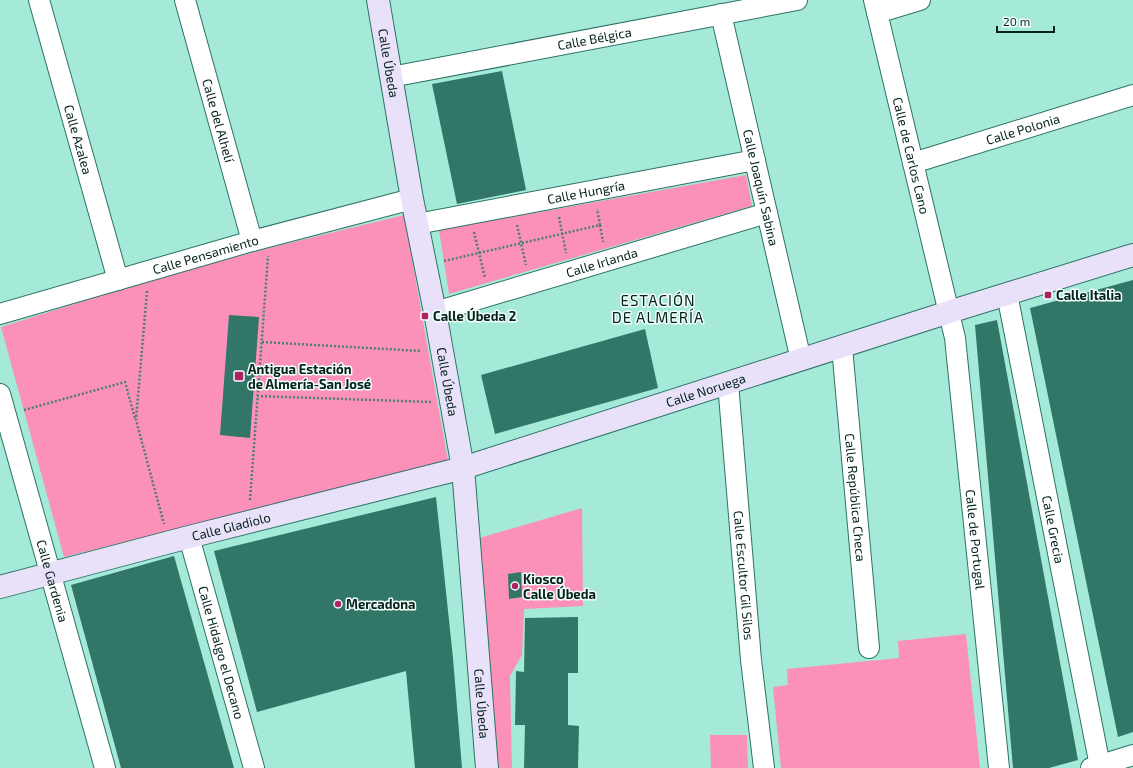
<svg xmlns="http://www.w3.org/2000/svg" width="1133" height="768" viewBox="0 0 1133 768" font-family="'Exo 2',sans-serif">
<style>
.green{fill:#fb91b8}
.building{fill:#317667}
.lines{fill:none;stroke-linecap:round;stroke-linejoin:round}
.street-casing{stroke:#2d7264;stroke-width:22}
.secondary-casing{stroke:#2d7264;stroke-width:24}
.path{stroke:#4e7e73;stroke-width:2.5;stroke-dasharray:2 2;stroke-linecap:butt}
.street{stroke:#fff;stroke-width:20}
.secondary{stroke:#e9e1fa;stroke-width:22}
.poi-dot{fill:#ac2264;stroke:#f1fefa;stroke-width:1.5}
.labels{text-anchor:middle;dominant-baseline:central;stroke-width:3;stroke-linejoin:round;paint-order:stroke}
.street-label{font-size:13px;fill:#04211b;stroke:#f1fefa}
.poi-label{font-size:13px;font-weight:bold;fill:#04211b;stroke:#f1fefa;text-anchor:start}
.quarter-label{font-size:15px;letter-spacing:1px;fill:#04211b;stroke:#f1fefa}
</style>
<rect width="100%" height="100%" fill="#a5ead9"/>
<g class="green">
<path d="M746 175 752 206 449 294 439 230Z"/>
<path d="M404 215 448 461 64 557 1 327 148 281 269 248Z"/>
<path d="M582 508 583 606 524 609 522 655 510 676 512 768H496L476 539Z"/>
<path d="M966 634 980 768H781L773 687 788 685 787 669 899 658 898 641Z"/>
<path d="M710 735H747L748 768H711Z"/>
</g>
<g class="building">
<path d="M502 71 526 190 457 204 432 84Z"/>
<path d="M1133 280V732L1118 737 1030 308Z"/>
<path d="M229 315 259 317 250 438 220 435Z"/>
<path d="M997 320 1078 760 1049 768H1013L975 325Z"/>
<path d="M645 329 658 388 495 434 481 375Z"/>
<path d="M436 497 453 658 462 768H415L406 671 257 712 214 551Z"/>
<path d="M174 556 234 768H121L71 585Z"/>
<path d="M521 572 522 597 509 599 508 574Z"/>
<path d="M578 617V673H568V725L579 726 578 768H524L525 725H515L516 671 524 672 525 618Z"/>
</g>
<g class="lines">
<g class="street-casing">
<g id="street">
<path id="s1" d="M39 0 118 280"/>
<path id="s2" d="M185 0 252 241"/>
<path id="s3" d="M874 0 955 338 999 768"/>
<path d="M877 13 920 0"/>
<path id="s4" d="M721 14 801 360"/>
<path id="s5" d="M391 77 797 0"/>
<path id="s6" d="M913 163 1133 95"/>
<path id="s7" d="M417 224 755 160"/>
<path id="s8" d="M1007 294 1100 766"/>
<path id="s9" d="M435 312 767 213"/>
<path id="s10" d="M0 314 252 241 412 199"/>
<path id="s11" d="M842 347 869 648"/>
<path id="s12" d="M728 383 751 660 764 768"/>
<path id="s13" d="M0 394 105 768"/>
<path id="s14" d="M189 537 254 768"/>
<path d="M1091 768 1133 755"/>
</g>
</g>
<g class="secondary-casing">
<g id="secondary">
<path id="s15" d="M378 0 412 199 435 312 463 468 487 768"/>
<path id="s16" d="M0 587 189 537 463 468 949 312 1133 255"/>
</g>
</g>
<g class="path">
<path d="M559 217 566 253"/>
<path d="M517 225 526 265"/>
<path d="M600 225 603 242"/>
<path d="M474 232 485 278"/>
<path d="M444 261 600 225 597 209"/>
<path d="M147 291 136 420 164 524"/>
<path d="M262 342 421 351"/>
<path d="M257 396 431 402"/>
<path d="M24 410 125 382 135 418"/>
<path d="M250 500 268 256"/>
</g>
<use href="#street" class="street"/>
<use href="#secondary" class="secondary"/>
</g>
<g class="poi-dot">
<rect x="1044" y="291" width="8" height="8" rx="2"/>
<rect x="421" y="312" width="8" height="8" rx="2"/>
<rect x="234" y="371" width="10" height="10" rx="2"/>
<circle cx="515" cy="586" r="4"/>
<circle cx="338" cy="604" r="4"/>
</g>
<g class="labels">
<g class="street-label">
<text stroke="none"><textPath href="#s5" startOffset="207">Calle Bélgica</textPath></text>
<text stroke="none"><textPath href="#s15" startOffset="64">Calle Úbeda</textPath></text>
<text stroke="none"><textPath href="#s2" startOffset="125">Calle del Alhelí</textPath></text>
<text stroke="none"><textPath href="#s6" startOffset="115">Calle Polonia</textPath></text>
<text stroke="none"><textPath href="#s1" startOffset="145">Calle Azalea</textPath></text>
<text stroke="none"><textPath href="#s3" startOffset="160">Calle de Carlos Cano</textPath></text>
<text stroke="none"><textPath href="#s4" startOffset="178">Calle Joaquín Sabina</textPath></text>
<text stroke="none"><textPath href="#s7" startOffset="172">Calle Hungría</textPath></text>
<text stroke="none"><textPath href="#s10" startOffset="214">Calle Pensamiento</textPath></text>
<text stroke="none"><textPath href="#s9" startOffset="174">Calle Irlanda</textPath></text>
<text stroke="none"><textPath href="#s15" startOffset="388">Calle Úbeda</textPath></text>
<text stroke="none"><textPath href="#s16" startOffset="733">Calle Noruega</textPath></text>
<text stroke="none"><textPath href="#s11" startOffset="151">Calle República Checa</textPath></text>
<text stroke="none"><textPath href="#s16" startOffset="239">Calle Gladiolo</textPath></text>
<text stroke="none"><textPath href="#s8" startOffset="240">Calle Grecia</textPath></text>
<text stroke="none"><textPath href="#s3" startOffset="550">Calle de Portugal</textPath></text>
<text stroke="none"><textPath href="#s12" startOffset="193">Calle Escultor Gil Silos</textPath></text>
<text stroke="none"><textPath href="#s13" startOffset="194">Calle Gardenia</textPath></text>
<text stroke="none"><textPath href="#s14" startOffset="120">Calle Hidalgo el Decano</textPath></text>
<text stroke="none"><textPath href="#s15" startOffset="712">Calle Úbeda</textPath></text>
</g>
<g class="poi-label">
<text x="1056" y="295">Calle Italia</text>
<text x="433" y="316">Calle Úbeda 2</text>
<text x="248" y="369">Antigua Estación<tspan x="248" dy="15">de Almería-San José</tspan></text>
<text x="523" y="579">Kiosco<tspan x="523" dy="15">Calle Úbeda</tspan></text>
<text x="346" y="604">Mercadona</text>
</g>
<g class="quarter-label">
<text x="658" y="300">ESTACIÓN<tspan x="658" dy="17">DE ALMERÍA</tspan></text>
</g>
</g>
<path d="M997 26v6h57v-6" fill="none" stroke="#04211b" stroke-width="2"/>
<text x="1003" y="26" font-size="12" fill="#04211b" stroke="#f1fefa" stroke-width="3" paint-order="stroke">20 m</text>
</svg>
